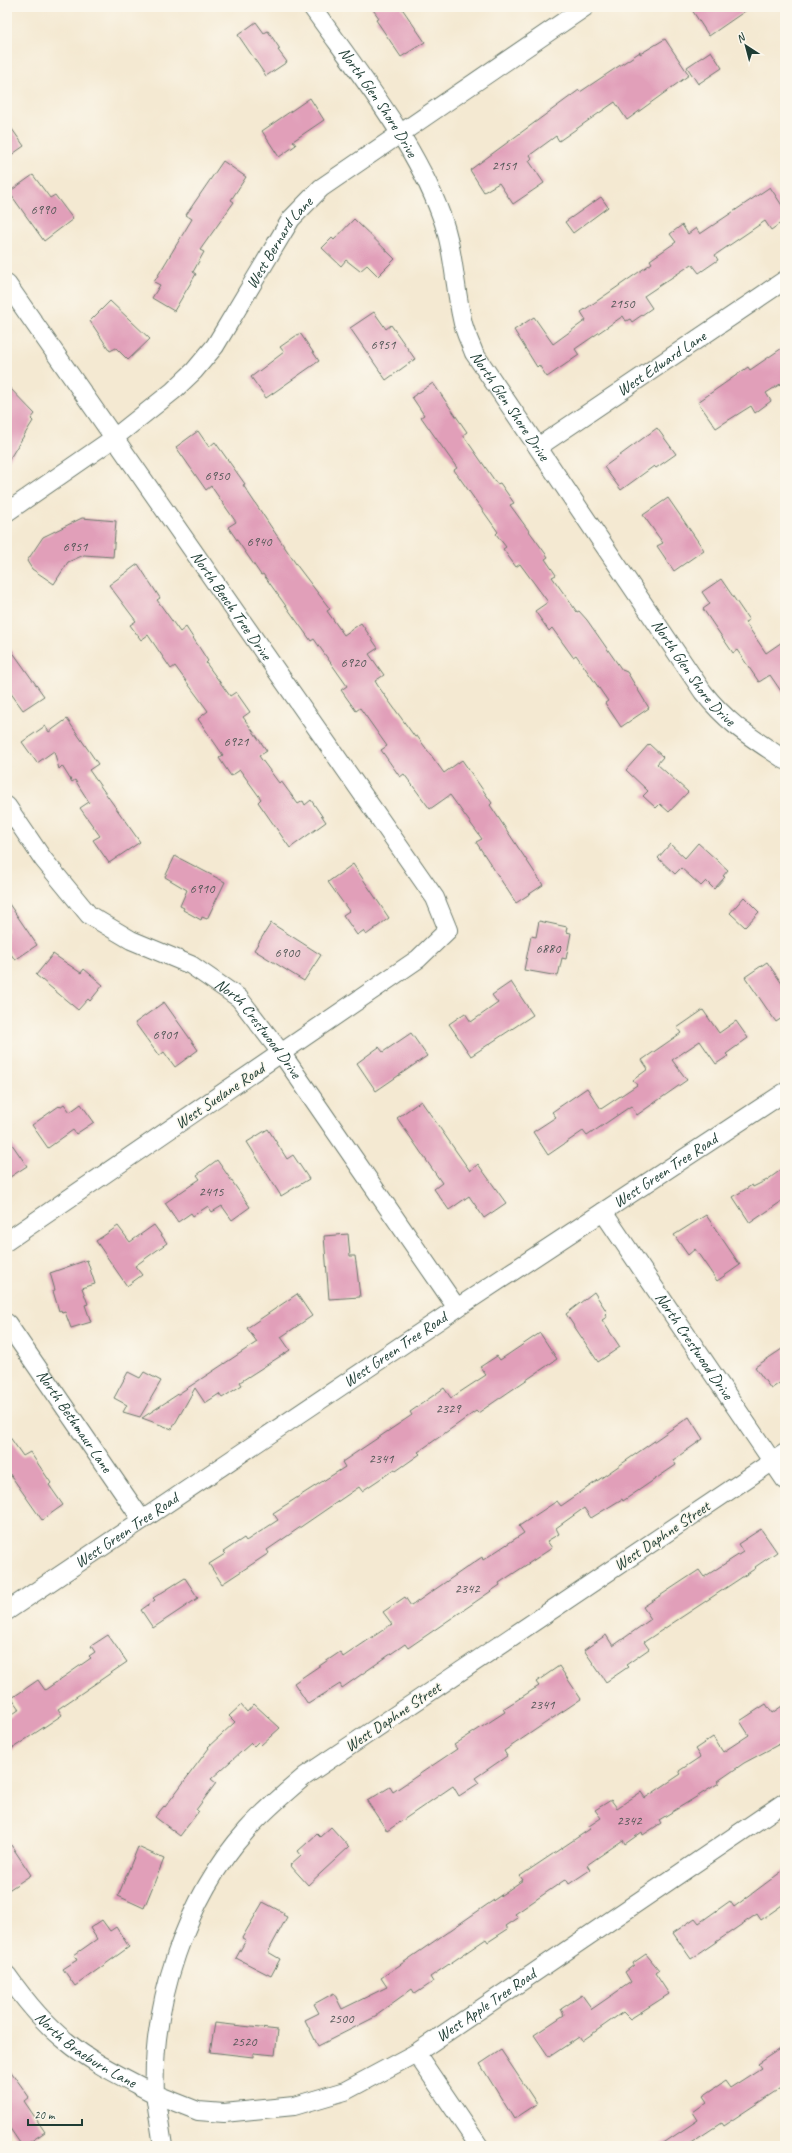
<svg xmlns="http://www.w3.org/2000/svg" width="792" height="2153" viewBox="0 0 792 2153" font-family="Caveat,sans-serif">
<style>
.building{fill:#e19fb9}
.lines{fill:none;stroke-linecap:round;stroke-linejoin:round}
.minor-casing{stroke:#6a796b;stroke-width:20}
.minor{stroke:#fff;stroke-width:18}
.labels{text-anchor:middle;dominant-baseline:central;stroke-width:3;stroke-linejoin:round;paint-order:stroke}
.number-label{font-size:14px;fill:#505655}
.street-label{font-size:16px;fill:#1f3d34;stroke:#fbf7ec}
</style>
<rect width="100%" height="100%" fill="#fbf7ec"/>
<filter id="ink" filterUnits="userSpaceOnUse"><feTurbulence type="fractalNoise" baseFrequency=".025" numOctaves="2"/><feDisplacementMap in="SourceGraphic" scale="8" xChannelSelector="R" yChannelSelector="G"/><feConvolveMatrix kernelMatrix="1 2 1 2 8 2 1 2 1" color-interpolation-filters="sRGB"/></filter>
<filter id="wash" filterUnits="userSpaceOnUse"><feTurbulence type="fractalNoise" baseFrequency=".012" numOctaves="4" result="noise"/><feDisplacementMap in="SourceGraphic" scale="16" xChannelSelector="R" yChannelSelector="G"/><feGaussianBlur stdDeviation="0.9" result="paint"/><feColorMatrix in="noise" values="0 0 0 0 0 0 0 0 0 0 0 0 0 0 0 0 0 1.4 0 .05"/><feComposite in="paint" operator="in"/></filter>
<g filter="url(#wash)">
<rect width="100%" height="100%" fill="#f4e9d2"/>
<g id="blocks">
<g class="building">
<path d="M371 7H401L425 42 401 57 376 20 379 18Z"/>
<path d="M690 7H751L709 36Z"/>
<path d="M256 22 264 33 268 31 280 49 278 50 287 62 266 76 238 35Z"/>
<path d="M665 39 689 75 627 120 615 102 559 141 556 136 530 155 532 158 529 161 544 183 513 204 499 183 484 192 470 170 579 90 580 92 640 52V54Z"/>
<path d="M711 51 722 68 698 84 687 67Z"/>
<path d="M310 98 324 120 293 141 296 145 279 157 262 131Z"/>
<path d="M7 122 24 146 7 158Z"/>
<path d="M223 161 246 177 231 200 234 202 200 250 204 252 193 272 196 274 174 311 152 298 160 285 154 282 192 219 186 215Z"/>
<path d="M33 175 50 198 55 195 73 219 44 241 9 192Z"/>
<path d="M770 187 785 210V220L771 230 765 221 715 255 718 260 699 273 692 264 644 296 652 308 632 322 630 319 626 321 623 316 575 349 579 355 547 377 539 365 537 367 514 330 534 317 553 344 586 320 581 312 652 263 650 260 676 242 670 234 682 225 688 234 696 228 700 234Z"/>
<path d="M601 197 608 207 573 233 565 222Z"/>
<path d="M354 219 395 259 378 276 367 265 360 271 346 260 341 266 322 248 332 238 334 240Z"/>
<path d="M110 301 150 339 128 360 116 348 110 351 90 321Z"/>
<path d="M374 312 386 329 391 325 415 359 386 380 350 328Z"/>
<path d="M300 333 319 361 266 398 251 377 284 352 280 347Z"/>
<path d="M785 346V381L766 393 771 401 755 413 751 406 716 428 698 402 748 367 750 370Z"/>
<path d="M433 383 467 432 463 435 497 484 500 483 514 503 510 505 548 557 545 559 556 575 552 577 577 612 579 611 587 620 622 670 627 672 649 708 621 727 605 703 608 701 576 655 573 657 552 628 549 631 535 611 548 602 520 564 516 567 503 549 506 547 496 534 498 532 454 470 457 468 421 417 424 415 412 397Z"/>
<path d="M7 385 35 414 31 419 33 421 7 463Z"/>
<path d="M657 428 676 454 656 468 654 466 621 490 604 467Z"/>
<path d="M198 431 209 447 215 442 245 484 243 485 298 567 330 609 327 611 344 635 361 623 378 648 369 654 384 675 375 681 378 686 415 737 417 736 444 773 462 760 492 803 490 805 543 885 516 903 476 842 482 839 450 795 430 809 404 774 400 777 381 750 387 746 360 708 356 711 341 690 347 686 314 639 311 641 263 574 261 575 228 527 236 522 211 486 206 490 176 447Z"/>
<path d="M668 498 704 550 674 571 657 546 663 543 643 515Z"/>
<path d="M82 518 116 521 113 557 84 555 68 562 54 584 32 569 27 561 43 537Z"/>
<path d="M138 564 160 598 157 600 180 632 186 627 208 661 206 663 230 696 236 692 250 712 243 717 267 751 259 756 279 783 281 781 298 804 303 801 305 805 311 800 326 822 290 848 258 802 261 799 240 770 231 776 219 758 223 755 198 719 208 711 175 666 171 669 148 635 141 640 130 625 136 621 109 585Z"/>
<path d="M721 579 749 620 745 622 766 653 785 640V697L770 675 759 682 737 650 733 653 703 609 710 604 702 592Z"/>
<path d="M7 644 44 696 23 710 7 688Z"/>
<path d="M67 719 98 764 89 770 140 842 109 863 93 840 100 836 80 808 89 802 75 780 72 782 62 766 59 769 54 751 37 763 22 742 45 726 49 732Z"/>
<path d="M649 744 663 757 657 764 688 792 669 812 660 804 656 808 643 796 648 791 626 770Z"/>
<path d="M698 843 728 870 723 876 725 877 714 889 706 881 701 886 681 868 675 874 658 858 670 844 685 858Z"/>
<path d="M175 856 225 882 207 919 202 917 201 920 183 910 184 908 180 906 187 890 165 877Z"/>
<path d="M353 864 389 918 366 935 363 931 357 935 343 915 349 911 328 882Z"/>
<path d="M744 897 759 912 745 927 730 913Z"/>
<path d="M7 901 37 945 15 960 7 948Z"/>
<path d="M539 921 567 927 566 932 571 933 566 959 562 958 558 976 524 970 531 936 536 937Z"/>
<path d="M271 923 321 955 304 981 254 950Z"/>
<path d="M53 954 81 973 84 969 103 985 90 1001 88 999 78 1010 36 975Z"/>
<path d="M767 962 785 988V1016L776 1022 745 977Z"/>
<path d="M511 982 533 1015 471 1056 449 1024 465 1013 471 1022 498 1003 492 995Z"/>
<path d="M164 1002 198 1050 175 1067 164 1052 159 1056 135 1023Z"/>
<path d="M703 1010 719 1033 736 1021 748 1038 726 1054 728 1056 716 1064 700 1041 672 1060 687 1080 637 1115 631 1106 587 1136 583 1131 548 1155 533 1132 556 1117 552 1112 587 1088 601 1109 637 1085 633 1080 648 1069 642 1060 681 1033 677 1028Z"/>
<path d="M411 1033 427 1056 376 1091 357 1063 379 1047 383 1052Z"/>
<path d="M421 1101 470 1171 478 1164 506 1203 484 1218 469 1196 449 1210 434 1189 442 1183 397 1118Z"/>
<path d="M64 1104 70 1112 81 1104 94 1122 76 1134 73 1130 48 1148 32 1125 59 1106 60 1107Z"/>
<path d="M268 1129 287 1159 293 1155 309 1179 281 1196 247 1142Z"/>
<path d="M7 1137 27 1166 7 1179Z"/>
<path d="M217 1160 250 1207 232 1220 222 1206 212 1212 208 1206 193 1216 191 1213 178 1222 165 1203 200 1179 197 1175Z"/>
<path d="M785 1167V1199L750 1223 733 1197 752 1185 753 1187 767 1180Z"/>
<path d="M706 1215 740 1265 717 1281 695 1249 688 1255 674 1235Z"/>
<path d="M154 1225 167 1243 135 1266 142 1275 127 1286 96 1241 118 1226 130 1242Z"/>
<path d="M348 1234 350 1256H355L357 1270 360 1297 329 1299 324 1236Z"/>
<path d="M87 1260 95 1284 82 1288 88 1304 85 1305 91 1322 71 1328 65 1312 62 1313 61 1310 59 1311 53 1291 55 1290 50 1273Z"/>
<path d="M594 1292 607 1312 605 1314 607 1317 602 1320 620 1347 598 1362 566 1314Z"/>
<path d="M297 1294 312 1316 281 1337 290 1350 240 1382 242 1385 222 1398 219 1394 205 1403 195 1388 172 1429 142 1418 257 1342 247 1328Z"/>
<path d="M540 1333 557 1359 478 1413 476 1411 455 1426 418 1452 420 1454 396 1471 395 1469 362 1491 359 1487 267 1550 269 1553 222 1584 209 1564 225 1554 223 1552 244 1538 246 1541 278 1520 273 1513 345 1467 342 1462 412 1415 410 1412 444 1388 451 1398 486 1375 480 1367 497 1356 500 1360Z"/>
<path d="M785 1347V1379L771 1389 755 1367Z"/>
<path d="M128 1372 140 1378 144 1372 161 1381 140 1417 123 1412 127 1405 114 1398Z"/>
<path d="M689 1417 703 1439 673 1460 676 1465 623 1501 622 1499 591 1518 584 1508 556 1528 559 1534 547 1541 552 1548 499 1583 500 1585 408 1648 405 1644 342 1688 340 1684 308 1704 294 1683 340 1652 343 1657 392 1624 383 1612 405 1597 411 1606 482 1557 483 1560 524 1533 519 1526 557 1501 561 1506Z"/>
<path d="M7 1433 23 1456 30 1452 51 1483 49 1485 63 1505 42 1520 7 1470Z"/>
<path d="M761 1529 777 1552 755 1567 756 1568 644 1642 649 1649 626 1665 628 1667 606 1682 584 1650 606 1635 613 1646 651 1619 643 1607 699 1570 704 1577 743 1552 738 1544Z"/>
<path d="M185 1578 198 1598 153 1628 141 1610 155 1600 153 1598Z"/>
<path d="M108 1635 127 1662 58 1709 62 1715 7 1752V1718L20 1709 12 1698 38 1680 45 1690 91 1658 89 1656 95 1652 91 1646Z"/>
<path d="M559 1666 581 1699 504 1751 507 1756 475 1778 479 1783 459 1796 453 1786 387 1831 367 1801 390 1787 393 1792 457 1749 454 1745 505 1712 503 1709 539 1686 536 1682Z"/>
<path d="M254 1704 280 1728 261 1745 258 1742 254 1746 251 1743 211 1779 216 1783 196 1810 198 1812 180 1836 155 1817 164 1806 165 1807 209 1748 208 1747 235 1722 229 1716 241 1705 247 1712Z"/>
<path d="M766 1704 772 1713 785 1704V1741L744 1763 718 1781 719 1783 659 1820 661 1823 643 1835 642 1832 625 1844 623 1840 587 1865 590 1870 569 1884 566 1879 515 1914 518 1918 506 1926 508 1929 488 1942 486 1939 430 1977 433 1982 415 1994 412 1989 377 2014V2016L318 2046 305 2020 319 2013 314 2004 334 1993 342 2009 387 1987 381 1978 523 1880 520 1876 590 1829 589 1826 601 1818 595 1810 611 1800 617 1808 641 1792 645 1798 681 1774 679 1771 700 1757 695 1749 713 1737 723 1752 749 1735 740 1721Z"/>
<path d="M331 1827 349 1847 308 1885 290 1865 301 1855 298 1851 317 1834 320 1837Z"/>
<path d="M7 1839 31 1875 7 1891Z"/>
<path d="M138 1847 164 1859 144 1908 118 1896Z"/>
<path d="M785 1869V1903L761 1920 757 1914 691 1959 673 1933 695 1918 699 1923 730 1901 734 1907Z"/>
<path d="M263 1902 284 1913 283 1915 287 1917 268 1952 280 1959 271 1976 236 1958 246 1940 242 1938Z"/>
<path d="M102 1920 110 1931 116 1927 129 1947 75 1986 63 1969 77 1960 74 1955 97 1939 90 1928Z"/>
<path d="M646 1954 659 1970 655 1973 669 1994 630 2019 623 2012 582 2041 579 2037 549 2057 534 2035 564 2015 561 2009 582 1995 592 2009 631 1982 625 1972 634 1965 633 1963Z"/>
<path d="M215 2023 278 2030 275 2055 253 2053V2057L210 2052Z"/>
<path d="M785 2046V2085L723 2126 721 2123 686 2146H659L698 2120 693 2112 707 2102 703 2096 725 2081 730 2088 761 2068 758 2064Z"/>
<path d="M501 2050 537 2104 514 2119 480 2064Z"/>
<path d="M7 2066 29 2097 24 2101 45 2132 24 2146H22L7 2124Z"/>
</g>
</g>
</g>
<g filter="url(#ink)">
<use href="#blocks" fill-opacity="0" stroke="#6a796b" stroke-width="1"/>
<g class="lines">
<g class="minor-casing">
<g id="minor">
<path id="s1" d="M312 7C357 71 414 141 441 215 454 249 454 284 462 319 464 331 470 342 474 353L703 692C729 725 751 737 785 760"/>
<path id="s2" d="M7 284 435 898 448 930 418 959 7 1241"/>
<path id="s3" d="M538 447 785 280"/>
<path id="s4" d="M7 512 114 438 173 391 194 371 215 346 291 219 321 188 585 7"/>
<path id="s5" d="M7 806 43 859 89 915 131 940 191 965 239 998 282 1054 457 1308"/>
<path id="s6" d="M603 1212 785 1480"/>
<path id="s7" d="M7 1323 142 1520"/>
<path id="s8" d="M785 1453 305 1776C285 1793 265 1810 247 1830 186 1898 151 2004 155 2094L198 2111 224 2113 294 2106 345 2091 416 2053 785 1802"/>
<path id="s9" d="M7 1611 457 1308 785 1092"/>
<path id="s10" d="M7 1975C24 1999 43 2023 66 2041 92 2063 125 2078 155 2094L163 2146"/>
<path d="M416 2053 479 2146"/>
</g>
</g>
<use href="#minor" class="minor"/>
</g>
</g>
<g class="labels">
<g class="number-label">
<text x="504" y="165">2151</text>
<text x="43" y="209">6990</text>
<text x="622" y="303">2150</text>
<text x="383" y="344">6951</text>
<text x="217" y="475">6950</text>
<text x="259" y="541">6940</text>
<text x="75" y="546">6951</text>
<text x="353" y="662">6920</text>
<text x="236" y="741">6921</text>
<text x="202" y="888">6910</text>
<text x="548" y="948">6880</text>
<text x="287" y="952">6900</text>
<text x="165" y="1034">6901</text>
<text x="211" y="1191">2415</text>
<text x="448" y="1408">2329</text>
<text x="381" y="1458">2341</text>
<text x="467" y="1588">2342</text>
<text x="542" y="1704">2341</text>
<text x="629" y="1820">2342</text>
<text x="341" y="2018">2500</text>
<text x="244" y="2041">2520</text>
</g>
<g class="street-label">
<text stroke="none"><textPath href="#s1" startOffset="116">North Glen Shore Drive</textPath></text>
<text stroke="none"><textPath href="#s4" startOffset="389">West Bernard Lane</textPath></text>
<text stroke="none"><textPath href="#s3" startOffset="149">West Edward Lane</textPath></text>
<text stroke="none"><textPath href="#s1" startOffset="452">North Glen Shore Drive</textPath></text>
<text stroke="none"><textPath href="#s2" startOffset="392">North Beech Tree Drive</textPath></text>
<text stroke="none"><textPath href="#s1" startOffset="776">North Glen Shore Drive</textPath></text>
<text stroke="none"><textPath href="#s5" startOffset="344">North Crestwood Drive</textPath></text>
<text transform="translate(220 1096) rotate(-34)">West Suelane Road</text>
<text stroke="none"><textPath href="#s9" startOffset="792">West Green Tree Road</textPath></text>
<text stroke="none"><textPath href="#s6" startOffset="162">North Crestwood Drive</textPath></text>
<text stroke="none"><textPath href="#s9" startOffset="468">West Green Tree Road</textPath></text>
<text stroke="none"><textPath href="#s7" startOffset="119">North Bethmaur Lane</textPath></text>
<text stroke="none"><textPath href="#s9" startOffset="144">West Green Tree Road</textPath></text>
<text transform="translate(662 1536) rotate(-34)">West Daphne Street</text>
<text transform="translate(393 1717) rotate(-34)">West Daphne Street</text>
<text stroke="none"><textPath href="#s8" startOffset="1305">West Apple Tree Road</textPath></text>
<text stroke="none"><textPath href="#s10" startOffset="110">North Braeburn Lane</textPath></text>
</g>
</g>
<rect width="792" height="2153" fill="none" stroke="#fbf7ec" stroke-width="24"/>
<g transform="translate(746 46) rotate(324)" stroke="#fbf7ec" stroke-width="3" paint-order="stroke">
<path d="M0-3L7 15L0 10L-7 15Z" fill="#1f3d34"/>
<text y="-6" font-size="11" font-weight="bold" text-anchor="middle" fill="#1f3d34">N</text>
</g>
<path d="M28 2119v6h54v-6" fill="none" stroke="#1f3d34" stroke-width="2"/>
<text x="34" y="2119" font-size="12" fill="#1f3d34" stroke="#fbf7ec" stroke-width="3" paint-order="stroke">20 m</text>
</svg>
